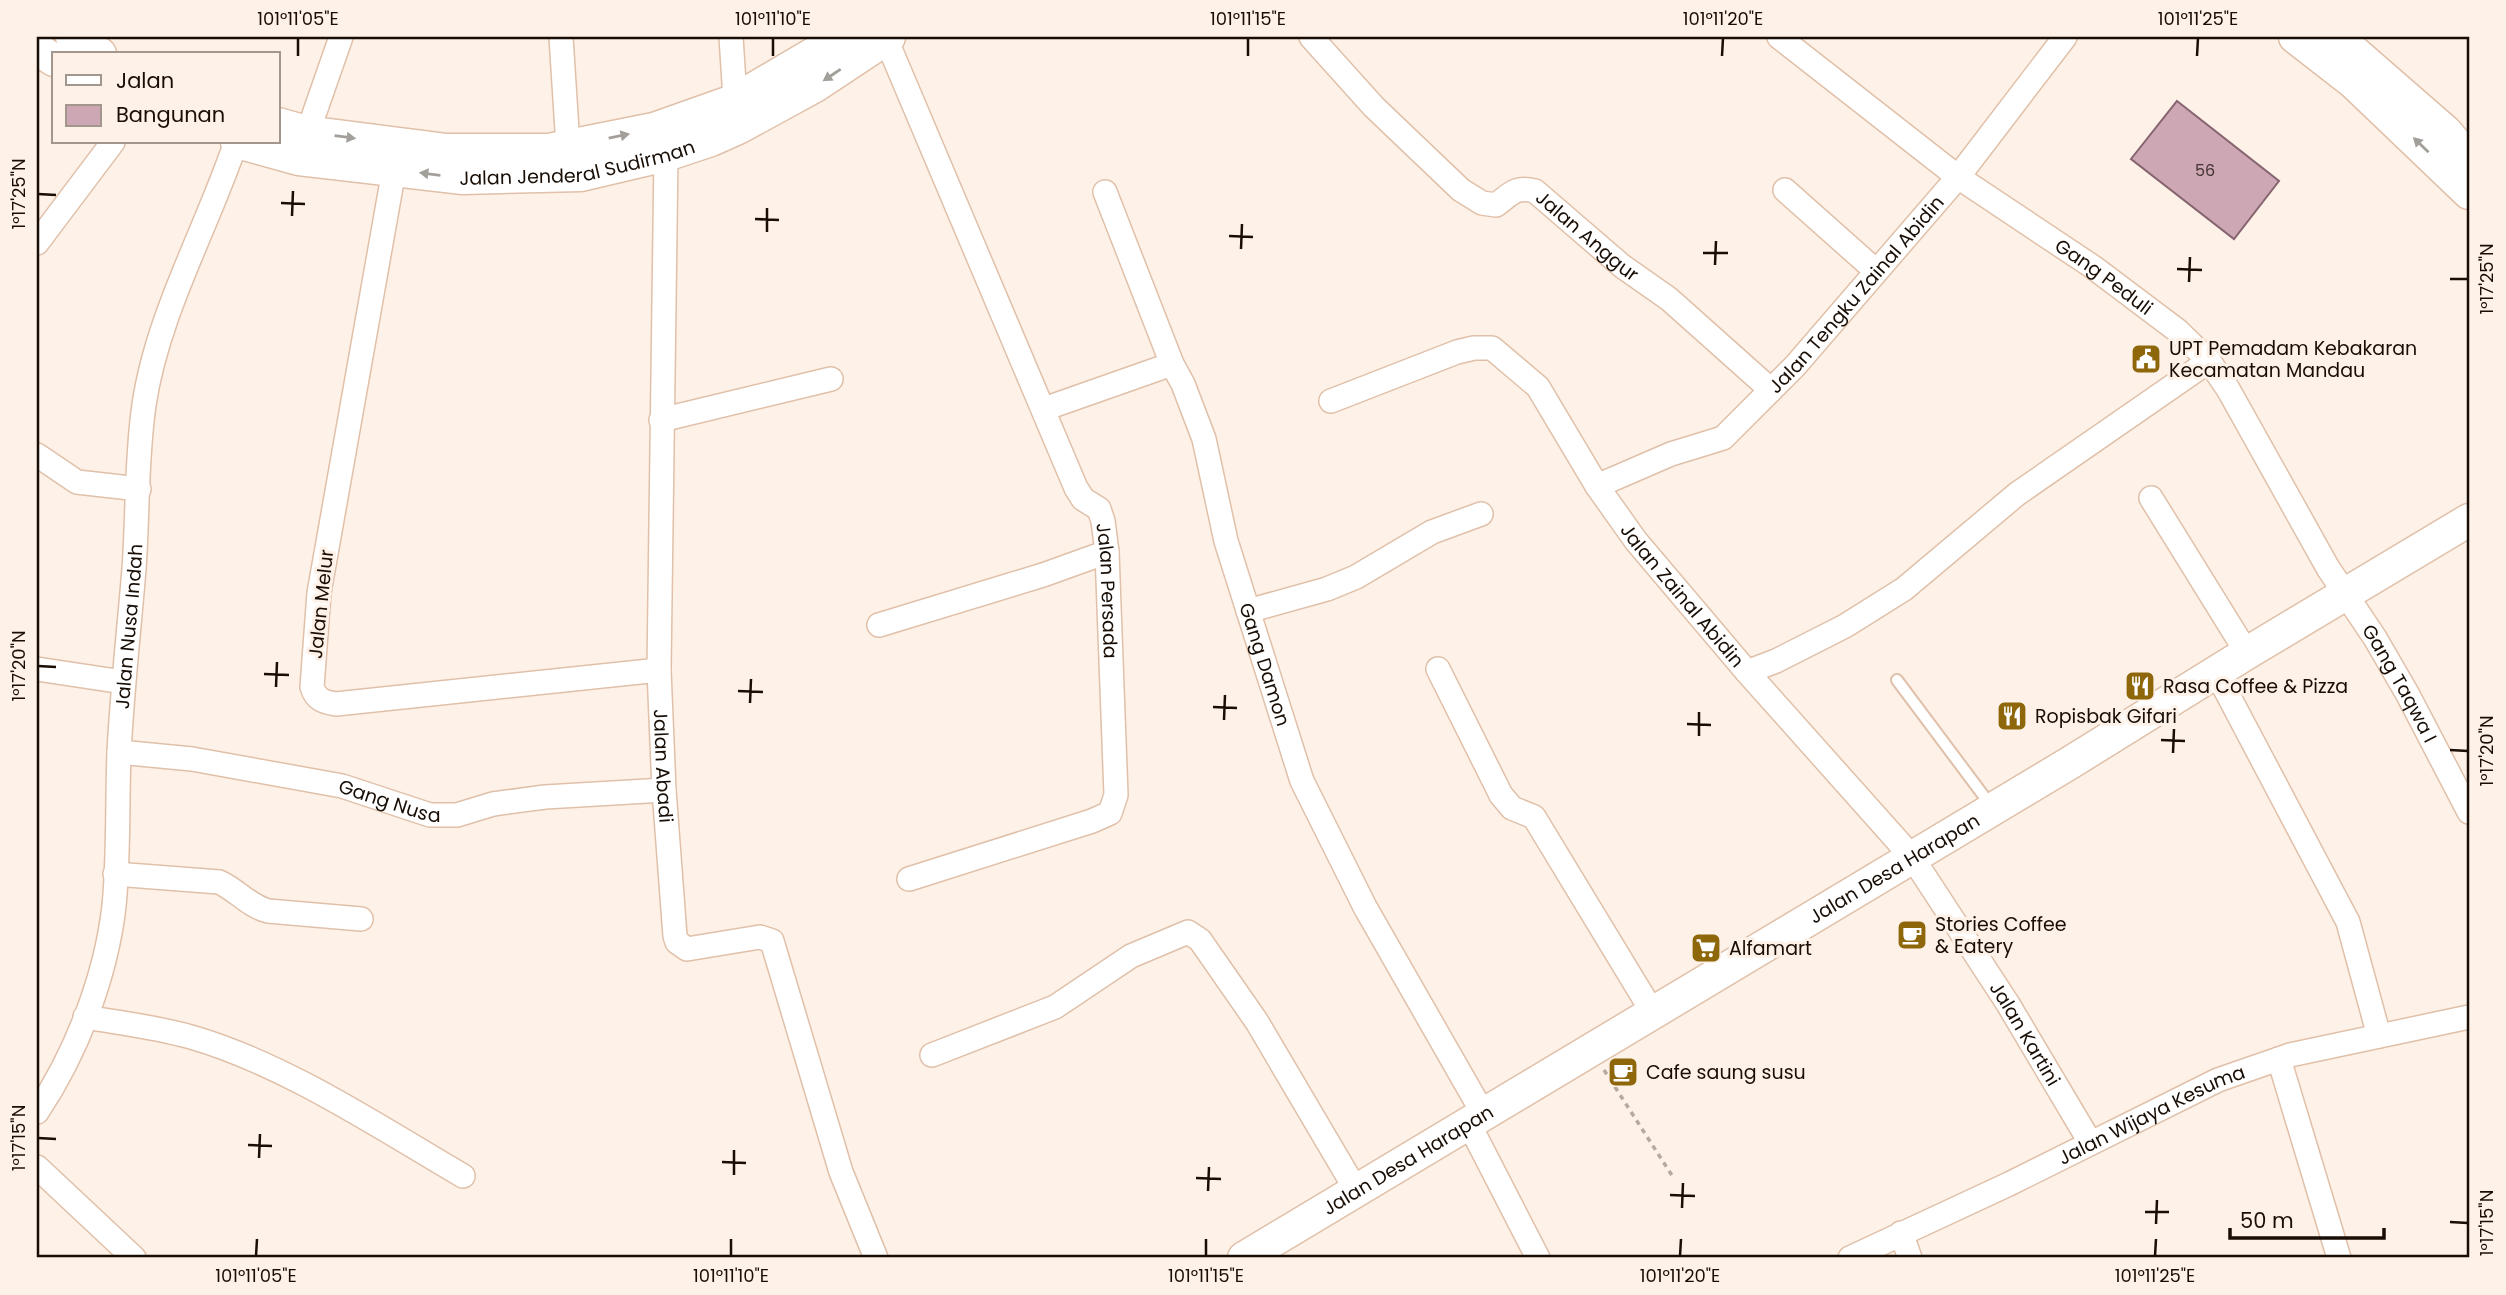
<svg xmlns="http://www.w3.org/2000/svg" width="2506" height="1295" viewBox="0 0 2506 1295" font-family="Poppins,sans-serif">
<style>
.building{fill:#cda7b4;stroke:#866470;stroke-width:2}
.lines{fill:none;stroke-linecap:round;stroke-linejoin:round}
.lane-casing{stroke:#e0c0a9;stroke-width:14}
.street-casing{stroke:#e0c0a9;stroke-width:26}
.secondary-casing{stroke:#e0c0a9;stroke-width:35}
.path{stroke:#b6aaa0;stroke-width:3.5;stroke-dasharray:5 5;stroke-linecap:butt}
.lane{stroke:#fff;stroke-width:10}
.street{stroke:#fff;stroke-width:23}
.secondary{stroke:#fff;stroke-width:32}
.oneway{fill:#a39f9b}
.ticks{fill:none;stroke:#180e06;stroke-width:2.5}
.labels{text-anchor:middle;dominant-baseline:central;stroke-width:6;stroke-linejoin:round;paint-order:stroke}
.number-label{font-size:16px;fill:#453432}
.street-label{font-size:19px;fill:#180e06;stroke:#fef1e7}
.poi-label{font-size:19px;fill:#180e06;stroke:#fef1e7;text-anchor:start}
.neatline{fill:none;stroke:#180e06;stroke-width:2.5}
.ticks-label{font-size:18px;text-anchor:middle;fill:#180e06}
</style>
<rect width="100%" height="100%" fill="#fef1e7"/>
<path class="building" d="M2177 101 2279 181 2234 239 2131 159Z"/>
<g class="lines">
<g class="lane-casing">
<path id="lane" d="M1897 680 1992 807"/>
</g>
<g class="street-casing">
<g id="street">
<path d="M561 37 568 146"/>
<path d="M731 37 736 114"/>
<path id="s1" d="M1311 37 1374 107 1461 190 1482 203 1496 205C1511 194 1515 186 1535 191L1622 266 1669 299 1771 390"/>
<path id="s2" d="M1779 37 1958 177 2093 267 2178 331 2209 361 2228 389 2328 568 2375 638 2408 695 2469 812"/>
<path id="s3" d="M886 39 1076 488 1083 499 1099 509 1103 521 1107 552 1116 795 1110 813 1092 821 909 879"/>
<path d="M303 146 341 37"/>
<path id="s4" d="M666 155 659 670 664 790 675 936 677 942 687 949 760 937 772 941 841 1172 876 1258"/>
<path d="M394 170 319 593 312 687C316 700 324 702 336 704L659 670"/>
<path d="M1785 190 1876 271"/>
<path id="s5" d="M1105 192 1172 364 1183 384 1204 439 1226 541 1302 781 1365 907 1484 1115"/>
<path d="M37 243 113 142"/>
<path id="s6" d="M1331 401 1457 352 1474 348H1492L1538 387 1597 486 1636 541 1747 672 1912 857 2008 1004 2090 1142"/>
<path d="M1044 409 1172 364"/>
<path d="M661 420 831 379"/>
<path d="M37 455 77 482 139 489"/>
<path id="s7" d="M1597 486 1671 454 1723 438 1795 366 1958 177 2065 37"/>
<path d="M2151 498 2247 653"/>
<path d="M1248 611 1327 589 1356 577 1432 532 1481 514"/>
<path d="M879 625 1043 575 1107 552"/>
<path d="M37 669 123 682"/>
<path d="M1438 669 1501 795 1512 808 1534 817 1653 1013"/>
<path d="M1747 672 1776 661 1845 626 1904 589 2017 494 2209 361"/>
<path d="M2216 672 2348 922 2379 1036"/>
<path id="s8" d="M119 752 192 759 342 786 430 815H457L493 804 545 797 664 790"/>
<path d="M115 874 219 882C237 890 249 906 268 911L361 919"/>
<path d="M85 1017C120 1023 156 1027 191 1037 285 1064 379 1127 463 1176"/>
<path d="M932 1055 1055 1007 1131 956 1188 932 1200 940 1257 1022 1356 1190"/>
<path d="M2279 1059 2339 1258"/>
<path id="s9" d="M37 1112C76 1054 106 977 114 906 119 856 117 804 119 753 122 692 129 630 134 569 138 515 136 459 144 405 157 315 207 228 236 142"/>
<path d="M1469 1124 1538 1258"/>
<path d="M37 1167 134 1258"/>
<path d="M1901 1233 1910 1258"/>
<path id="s10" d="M1850 1258 2009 1184 2218 1080 2290 1055 2469 1017"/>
</g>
</g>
<g class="secondary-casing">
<g id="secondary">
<path d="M72 37 100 54"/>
<path d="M2295 37 2354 83 2469 193"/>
<path d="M2337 37 2446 132 2469 159"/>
<path d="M37 49 54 60"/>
<path d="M278 124 306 132 447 150H549L654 129 733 101 842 37"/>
<path id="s11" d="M237 142 299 159 463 178 581 175 666 155 711 140 738 128 815 86 889 37"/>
<path id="s12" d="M1244 1258 2068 764 2247 653 2469 520"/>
</g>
</g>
<path class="path" d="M1604 1070 1673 1177"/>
<use href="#lane" class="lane"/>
<use href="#street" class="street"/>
<use href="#secondary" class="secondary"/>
</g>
<defs><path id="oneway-solid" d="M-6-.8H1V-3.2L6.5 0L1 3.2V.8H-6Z" transform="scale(1.75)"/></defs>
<g class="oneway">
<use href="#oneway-solid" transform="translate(832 75) rotate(146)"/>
<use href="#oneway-solid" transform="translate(619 136) rotate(-11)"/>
<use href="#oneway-solid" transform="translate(345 137) rotate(7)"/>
<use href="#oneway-solid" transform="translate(2421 145) rotate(-136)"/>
<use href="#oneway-solid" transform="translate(430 174) rotate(-173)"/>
</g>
<path class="ticks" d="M298 56V38M773 56V38M1248 56V38M1722 56 1723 38M2197 56 2198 38M38 194 56 195M281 203 305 204M292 216 293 191M755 219 779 220M767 232V208M1229 236 1253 237M1241 249 1242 224M1703 253H1728M1715 265 1716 241M2177 269 2202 270M2450 279H2468M2189 282 2190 257M38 666 56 667M264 674 289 675M276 687 277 662M738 691 763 692M750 703 751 679M1213 707 1237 708M1224 720 1225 695M1687 724 1711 725M1699 736V712M2161 740 2185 741M2450 750 2468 751M2173 753 2174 729M38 1138 56 1139M248 1145 272 1146M259 1158 260 1134M722 1162 746 1163M734 1175V1150M1196 1178 1221 1179M1208 1191 1209 1167M1670 1195 1695 1196M1682 1208 1683 1183M2145 1212H2169M2450 1222 2468 1223M2156 1224 2157 1200M256 1256 257 1239M731 1256V1239M1206 1256V1239M1680 1256 1681 1239M2155 1256 2156 1239"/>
<defs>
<g id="civic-square" transform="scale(1.575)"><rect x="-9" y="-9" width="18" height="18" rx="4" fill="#8d670a" stroke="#fef1e7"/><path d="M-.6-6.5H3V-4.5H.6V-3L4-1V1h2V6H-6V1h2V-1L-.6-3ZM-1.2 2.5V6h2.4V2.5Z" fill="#fff"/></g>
<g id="restaurant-square" transform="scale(1.575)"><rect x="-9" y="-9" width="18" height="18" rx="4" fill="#8d670a" stroke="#fef1e7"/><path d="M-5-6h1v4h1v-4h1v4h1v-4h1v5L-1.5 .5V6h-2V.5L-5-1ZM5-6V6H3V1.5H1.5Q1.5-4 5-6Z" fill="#fff"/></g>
<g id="cafe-square" transform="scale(1.575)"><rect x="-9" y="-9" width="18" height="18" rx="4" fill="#8d670a" stroke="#fef1e7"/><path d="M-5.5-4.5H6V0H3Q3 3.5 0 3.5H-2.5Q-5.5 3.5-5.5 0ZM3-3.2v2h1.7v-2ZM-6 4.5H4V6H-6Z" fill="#fff"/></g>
<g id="supermarket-square" transform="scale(1.575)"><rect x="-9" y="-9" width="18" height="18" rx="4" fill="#8d670a" stroke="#fef1e7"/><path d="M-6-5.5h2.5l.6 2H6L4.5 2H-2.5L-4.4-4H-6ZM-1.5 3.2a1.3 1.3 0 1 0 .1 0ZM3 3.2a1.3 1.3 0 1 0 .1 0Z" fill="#fff"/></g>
</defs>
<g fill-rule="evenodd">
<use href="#civic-square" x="2146" y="359"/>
<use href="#restaurant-square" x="2140" y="686"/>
<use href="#restaurant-square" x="2012" y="716"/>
<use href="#cafe-square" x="1912" y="935"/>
<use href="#supermarket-square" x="1706" y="948"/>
<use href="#cafe-square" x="1623" y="1072"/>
</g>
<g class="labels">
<g class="number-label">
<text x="2205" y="170">56</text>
</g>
<g class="street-label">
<text stroke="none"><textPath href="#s11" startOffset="345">Jalan Jenderal Sudirman</textPath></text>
<text stroke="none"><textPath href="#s1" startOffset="366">Jalan Anggur</textPath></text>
<text stroke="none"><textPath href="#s2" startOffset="404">Gang Peduli</textPath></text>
<text stroke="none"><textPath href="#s7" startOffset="331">Jalan Tengku Zainal Abidin</textPath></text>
<text stroke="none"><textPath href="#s3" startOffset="602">Jalan Persada</textPath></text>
<text stroke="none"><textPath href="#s6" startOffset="485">Jalan Zainal Abidin</textPath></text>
<text transform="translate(321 604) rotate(-84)">Jalan Melur</text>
<text stroke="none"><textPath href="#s9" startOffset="502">Jalan Nusa Indah</textPath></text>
<text stroke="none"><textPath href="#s5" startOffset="500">Gang Damon</textPath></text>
<text stroke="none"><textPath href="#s2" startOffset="914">Gang Taqwa I</textPath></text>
<text stroke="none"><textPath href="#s4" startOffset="611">Jalan Abadi</textPath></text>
<text stroke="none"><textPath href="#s8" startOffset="276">Gang Nusa</textPath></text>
<text stroke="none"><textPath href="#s12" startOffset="758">Jalan Desa Harapan</textPath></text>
<text stroke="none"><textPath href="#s6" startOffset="1043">Jalan Kartini</textPath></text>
<text stroke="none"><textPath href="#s10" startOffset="334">Jalan Wijaya Kesuma</textPath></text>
<text stroke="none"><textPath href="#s12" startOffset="191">Jalan Desa Harapan</textPath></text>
</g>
<g class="poi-label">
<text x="2169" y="348">UPT Pemadam Kebakaran<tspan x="2169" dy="22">Kecamatan Mandau</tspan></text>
<text x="2163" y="686">Rasa Coffee &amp; Pizza</text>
<text x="2035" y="716">Ropisbak Gifari</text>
<text x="1935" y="924">Stories Coffee<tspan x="1935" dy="22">&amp; Eatery</tspan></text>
<text x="1729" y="948">Alfamart</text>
<text x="1646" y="1072">Cafe saung susu</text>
</g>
</g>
<rect width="2506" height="1295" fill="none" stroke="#fef1e7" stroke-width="77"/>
<rect x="52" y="52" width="228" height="91" fill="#fef1e7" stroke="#a2968d" stroke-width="2"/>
<rect x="66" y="75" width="35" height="10" fill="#ffffff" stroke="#a2968d" stroke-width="2"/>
<text x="116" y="88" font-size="21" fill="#180e06">Jalan</text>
<rect x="66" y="105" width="35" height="21" fill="#cda7b4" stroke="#a2968d" stroke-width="2"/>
<text x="116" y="122" font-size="21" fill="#180e06">Bangunan</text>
<path d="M2230 1228v10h154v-10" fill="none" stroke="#180e06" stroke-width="3.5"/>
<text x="2240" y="1228" font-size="21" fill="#180e06" stroke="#fef1e7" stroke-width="5" paint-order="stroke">50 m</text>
<rect x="38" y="38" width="2430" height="1218" class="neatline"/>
<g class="ticks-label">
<text x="298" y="25">101°11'05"E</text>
<text x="773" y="25">101°11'10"E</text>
<text x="1248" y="25">101°11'15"E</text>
<text x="1723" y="25">101°11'20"E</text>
<text x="2198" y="25">101°11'25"E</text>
<text transform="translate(19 194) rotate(-90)" y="6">1°17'25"N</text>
<text transform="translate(2487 279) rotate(-90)" y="6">1°17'25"N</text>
<text transform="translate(19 666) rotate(-90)" y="6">1°17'20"N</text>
<text transform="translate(2487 751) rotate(-90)" y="6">1°17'20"N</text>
<text transform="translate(19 1138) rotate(-90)" y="6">1°17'15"N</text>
<text transform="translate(2487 1223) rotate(-90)" y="6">1°17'15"N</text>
<text x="256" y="1282">101°11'05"E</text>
<text x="731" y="1282">101°11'10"E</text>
<text x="1206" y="1282">101°11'15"E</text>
<text x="1680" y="1282">101°11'20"E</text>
<text x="2155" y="1282">101°11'25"E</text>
</g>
</svg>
